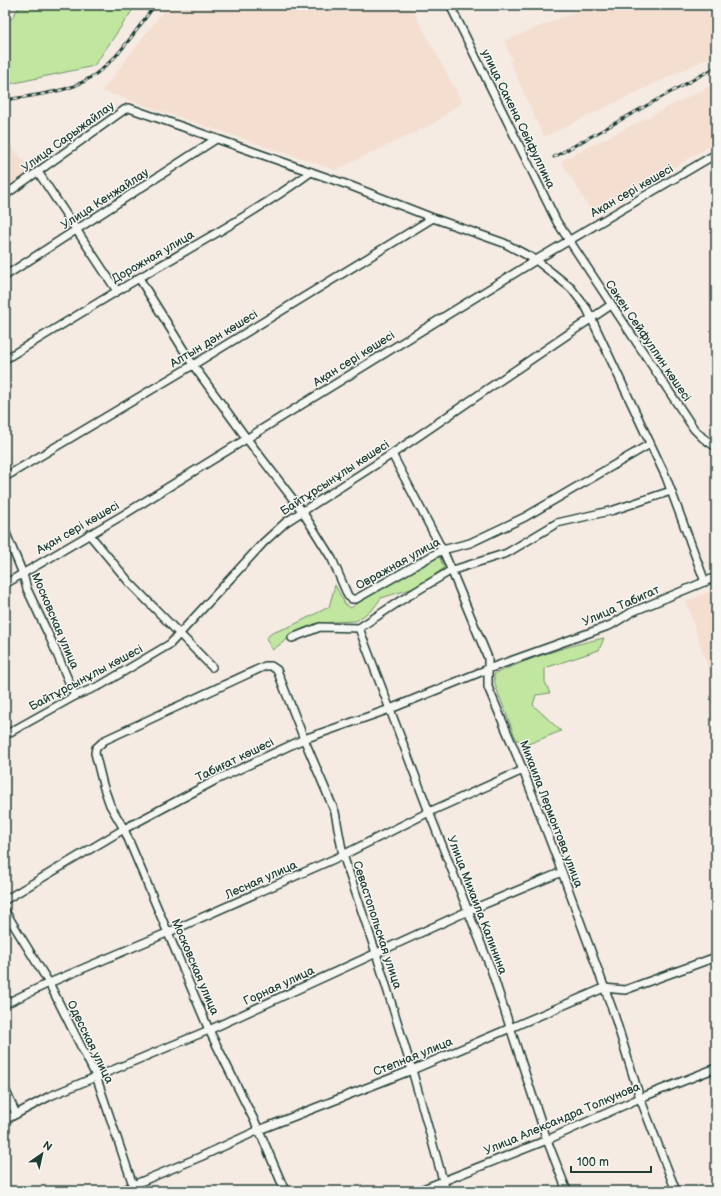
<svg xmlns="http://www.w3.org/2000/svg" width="721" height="1196" viewBox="0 0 721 1196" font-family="'Balsamiq Sans',sans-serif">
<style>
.built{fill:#f4ded0}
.green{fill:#c0e6a0;stroke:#70926a}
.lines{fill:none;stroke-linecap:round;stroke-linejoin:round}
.minor-casing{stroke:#1f3d34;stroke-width:10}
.minor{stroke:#f6f6f2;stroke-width:7}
.rail-casing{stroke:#1f3d34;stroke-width:3}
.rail{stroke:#f6f6f2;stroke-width:1.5;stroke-dasharray:4.5;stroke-linecap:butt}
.labels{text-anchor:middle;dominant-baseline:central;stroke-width:3;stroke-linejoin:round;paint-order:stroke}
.street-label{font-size:12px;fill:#1f3d34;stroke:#f6f6f2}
</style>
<rect width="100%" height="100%" fill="#f5ebe3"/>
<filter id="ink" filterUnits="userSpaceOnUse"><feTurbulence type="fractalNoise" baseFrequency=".025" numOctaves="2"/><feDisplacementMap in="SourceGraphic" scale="8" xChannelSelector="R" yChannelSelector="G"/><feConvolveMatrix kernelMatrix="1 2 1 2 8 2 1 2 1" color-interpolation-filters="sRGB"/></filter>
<g filter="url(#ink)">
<g class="built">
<path d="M168 5H410L462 102 433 124 335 170 102 91Z"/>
<path d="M593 5H704L716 25V54L544 137 510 62 512 60 504 41Z"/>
<path d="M710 86 716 94V142L594 216 561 161Z"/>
<path d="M5 139 31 169 5 191Z"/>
<path d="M716 589V693L686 601Z"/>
</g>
<g class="green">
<path d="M21 5H136L94 66 5 85V27Z"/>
<path d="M439 555 444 568 418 587 381 598 373 609 356 621 334 622 304 628 272 650 266 638 272 633 291 626 329 607 335 585 345 604 351 608 361 599 405 576Z"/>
<path d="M604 638 599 650 545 668V682L550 693 536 695 533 705 561 731 526 745 516 739 495 685 494 674C531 658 565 646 604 638Z"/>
</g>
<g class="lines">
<g class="minor-casing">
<g id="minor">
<path d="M450 5 557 222 694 429 703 438 716 447"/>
<path d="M38 172 117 291"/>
<path d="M5 195 124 110 129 108 351 186 433 218 504 243 536 260 571 288 587 309 666 477 705 582"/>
<path d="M5 276 216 139"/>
<path d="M139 278 193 365 247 439 302 511 332 559 348 596 352 599H356L442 550 470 543 525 517 650 444"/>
<path d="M5 359C55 329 105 298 156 268 208 238 262 208 311 172"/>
<path d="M392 454 445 555 488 658V687L523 770 562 872 613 1011 640 1098 676 1191"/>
<path d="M5 477 193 365 433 218"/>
<path d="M5 531 23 574 27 589 51 640 75 696"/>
<path d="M89 534 129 582 212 667"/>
<path d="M5 584 123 515 536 260 716 154"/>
<path d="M359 628 429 812 491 969 547 1140 567 1191"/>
<path d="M292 638 320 627 359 628 400 601 450 571 507 553 557 523 614 510 671 491"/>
<path d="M5 735 75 696 101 685 170 644 264 542 286 522 392 454 611 305"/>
<path d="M5 900 124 829 216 780 304 739 390 709 488 669 611 625 632 612 716 577"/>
<path d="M5 911 49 983 96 1076 135 1191"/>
<path d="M5 1004 49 983 169 932 343 855 429 812 523 770"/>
<path d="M5 1089 16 1114"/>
<path d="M5 1120 50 1096 209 1030 468 911 562 872"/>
<path d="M123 1191 133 1185 200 1157 259 1130 412 1070 604 988 625 990 716 957"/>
<path d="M285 1191 259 1130 209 1030 124 829 110 805 103 785 95 753 96 748 105 740 265 666H271L277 670 304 739 335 812 343 855 376 953 412 1070 446 1191"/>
<path d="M418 1191 547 1140 640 1098 716 1068"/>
</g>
</g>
<use href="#minor" class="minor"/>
<g class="rail-casing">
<g id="rail">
<path d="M5 100C28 96 53 94 74 86 111 72 132 35 155 5"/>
<path d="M554 157 716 67"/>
</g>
</g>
<use href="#rail" class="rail"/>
</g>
</g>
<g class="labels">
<g class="street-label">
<text transform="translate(518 119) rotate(64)">улица Сакена Сейфуллина</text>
<text transform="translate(68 137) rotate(-36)">Улица Сарыжайлау</text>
<text transform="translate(632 191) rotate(-30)">Ақан сері көшесі</text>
<text transform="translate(105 199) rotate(-33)">Улица Кенжайлау</text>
<text transform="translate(153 257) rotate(-30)">Дорожная улица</text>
<text transform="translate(214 339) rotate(-31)">Алтын дән көшесі</text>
<text transform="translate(648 341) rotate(56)">Сәкен Сейфуллин көшесі</text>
<text transform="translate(354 359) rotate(-32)">Ақан сері көшесі</text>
<text transform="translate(335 478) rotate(-33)">Байтұрсынұлы көшесі</text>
<text transform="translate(78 528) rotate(-30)">Ақан сері көшесі</text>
<text transform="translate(398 564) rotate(-29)">Овражная улица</text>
<text transform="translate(621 606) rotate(-24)">Улица Табигат</text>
<text transform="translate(55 621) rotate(67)">Московская улица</text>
<text transform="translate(86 678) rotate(-28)">Байтұрсынұлы көшесі</text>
<text transform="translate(235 760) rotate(-26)">Табиғат көшесі</text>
<text transform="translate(551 814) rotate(69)">Михаила Лермонтова улица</text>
<text transform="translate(261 880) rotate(-24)">Лесная улица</text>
<text transform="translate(477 905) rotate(69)">Улица Михаила Калинина</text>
<text transform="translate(377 925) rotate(72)">Севастопольская улица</text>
<text transform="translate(195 967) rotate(67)">Московская улица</text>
<text transform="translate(279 986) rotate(-25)">Горная улица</text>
<text transform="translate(90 1042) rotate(64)">Одесская улица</text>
<text transform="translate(413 1057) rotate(-22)">Степная улица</text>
<text transform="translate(562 1119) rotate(-23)">Улица Александра Толкунова</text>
</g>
</g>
<rect width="721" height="1196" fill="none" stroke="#f6f6f2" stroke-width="20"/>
<rect x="10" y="10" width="701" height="1176" fill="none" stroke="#1f3d34" stroke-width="1.5" filter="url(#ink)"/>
<g transform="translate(42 1154) rotate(34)" stroke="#f6f6f2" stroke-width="3" paint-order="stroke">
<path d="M0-3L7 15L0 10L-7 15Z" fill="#1f3d34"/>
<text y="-6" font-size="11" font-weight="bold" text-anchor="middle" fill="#1f3d34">N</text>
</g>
<path d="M571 1166v6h80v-6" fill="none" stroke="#1f3d34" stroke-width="2"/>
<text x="577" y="1166" font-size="12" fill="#1f3d34" stroke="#f6f6f2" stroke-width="3" paint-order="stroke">100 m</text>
</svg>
